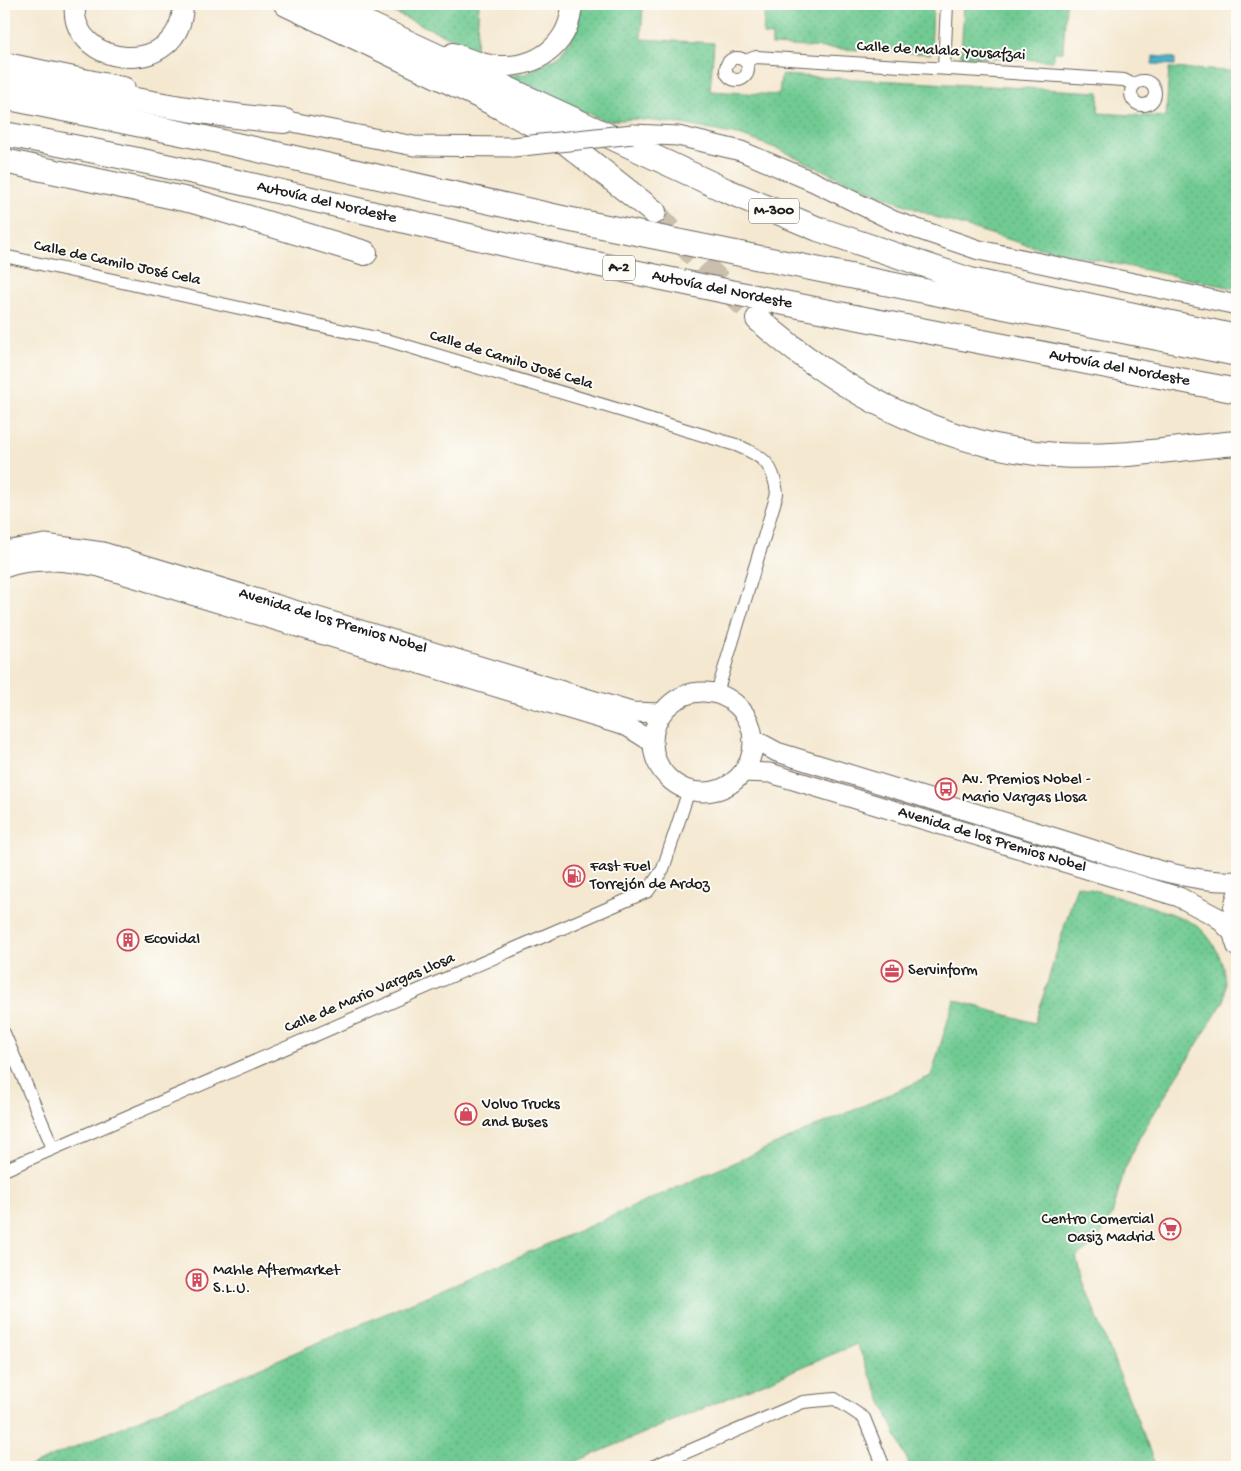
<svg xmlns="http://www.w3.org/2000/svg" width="1241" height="1471" viewBox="0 0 1241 1471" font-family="'Gochi Hand',sans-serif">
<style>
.grass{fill:url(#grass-dots);stroke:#467357}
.water{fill:url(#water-waves);stroke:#326672}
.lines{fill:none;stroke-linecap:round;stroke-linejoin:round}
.highway-tunnel{stroke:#c9bfac;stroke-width:24;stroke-dasharray:24 12;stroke-linecap:butt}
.street-casing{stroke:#68635b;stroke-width:14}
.secondary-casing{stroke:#68635b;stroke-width:21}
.primary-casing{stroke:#68635b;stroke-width:22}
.highway-casing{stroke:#68635b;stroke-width:26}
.street{stroke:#fff;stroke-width:12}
.secondary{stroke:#fff;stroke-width:19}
.primary{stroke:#fff;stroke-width:20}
.highway{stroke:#fff;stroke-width:24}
.secondary-bridge-casing{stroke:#68635b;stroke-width:21;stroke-linecap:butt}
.secondary-bridge{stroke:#fff;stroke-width:19}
.labels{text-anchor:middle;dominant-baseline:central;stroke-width:4;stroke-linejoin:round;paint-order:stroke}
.shield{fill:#fdfcf7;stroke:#605f5e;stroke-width:1}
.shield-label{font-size:15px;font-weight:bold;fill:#1c1c1c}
.street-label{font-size:16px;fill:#1c1c1c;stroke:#fdfcf7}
.poi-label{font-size:16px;fill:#1c1c1c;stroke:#fdfcf7;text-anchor:start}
</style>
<defs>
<pattern id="grass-dots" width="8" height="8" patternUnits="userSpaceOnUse" patternTransform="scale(1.25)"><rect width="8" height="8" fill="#70ca92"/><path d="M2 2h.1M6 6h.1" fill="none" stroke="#60ad7d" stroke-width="1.8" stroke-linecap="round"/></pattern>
<pattern id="water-waves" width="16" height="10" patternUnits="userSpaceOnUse" patternTransform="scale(1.25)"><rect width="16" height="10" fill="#49b1c8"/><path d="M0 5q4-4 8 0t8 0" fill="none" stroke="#3c8fa2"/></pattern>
</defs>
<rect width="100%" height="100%" fill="#fdfcf7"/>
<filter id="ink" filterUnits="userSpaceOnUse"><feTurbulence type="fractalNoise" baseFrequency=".02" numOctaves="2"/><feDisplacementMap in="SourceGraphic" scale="10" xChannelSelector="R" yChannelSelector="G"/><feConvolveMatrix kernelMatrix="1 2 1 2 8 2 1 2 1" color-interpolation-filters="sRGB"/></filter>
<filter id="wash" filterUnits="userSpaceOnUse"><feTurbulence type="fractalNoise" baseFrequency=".0096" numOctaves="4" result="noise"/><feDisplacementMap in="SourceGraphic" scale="20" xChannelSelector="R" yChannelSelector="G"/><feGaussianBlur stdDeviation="1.12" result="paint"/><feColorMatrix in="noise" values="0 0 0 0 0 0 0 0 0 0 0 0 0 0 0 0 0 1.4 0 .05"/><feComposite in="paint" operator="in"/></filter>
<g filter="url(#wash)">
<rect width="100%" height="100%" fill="#f4e8d0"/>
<g class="grass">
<path d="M374 4H479L476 49Z"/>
<path d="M580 4H643L641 39 714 43 710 91 779 95 781 75 1099 92 1098 113 1166 117 1169 68 1232 71 1237 4V289L1030 246 935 217 837 177 781 150 742 136 681 124 635 119 605 121 501 76 525 74 559 56 573 36Z"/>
<path d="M765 4H933L931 54 772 45V36L763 35Z"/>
<path d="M964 4H1066L1063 52H1053V61L961 56Z"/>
<path d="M1077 885C1103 893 1183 913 1200 928 1221 948 1228 974 1224 1001L1140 1136 1124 1171 1112 1215 1095 1244 1076 1257 1085 1287 1156 1467H910L857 1344 563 1467H28L585 1228 931 1076 954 1000 1035 1023Z"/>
</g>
<path class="water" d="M1153 56 1175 58V65L1152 64Z"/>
</g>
<g filter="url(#ink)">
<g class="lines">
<path class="highway-tunnel" d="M654 212 705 267 758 319"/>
<g class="street-casing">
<g id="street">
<circle cx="737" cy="69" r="11"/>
<path d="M745 61 756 57 1124 80 1134 85"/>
<path d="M944 68 947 4"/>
<circle cx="1143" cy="93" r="12"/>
<path d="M4 256 390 341 736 445C763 456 774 464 777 494L717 693"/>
<path d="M4 1033 53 1148"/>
<path d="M4 1170 648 891 663 869 689 790"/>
<path d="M652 1467 803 1402 835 1399 864 1418 884 1467"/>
</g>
</g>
<g class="secondary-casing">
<g id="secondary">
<path d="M4 62 125 87"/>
<path d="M272 118 414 146 513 147"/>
<path d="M633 134 678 136 741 151 814 182 894 221 979 250 1237 305"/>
<path id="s1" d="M4 551 45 544 103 552 632 712 661 713"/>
<path d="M4 568C35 557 68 561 99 567L628 727 652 742"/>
<circle cx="703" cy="742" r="50"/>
<path d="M753 739 777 752C875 782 973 813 1072 843 1121 858 1186 884 1237 881"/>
<path id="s2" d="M743 772 770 773 1179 897 1217 917 1232 932"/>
<path d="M1237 895C1231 912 1230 930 1237 947"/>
</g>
</g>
<g class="primary-casing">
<g id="primary">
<path d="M75 4C68 68 182 81 183 4"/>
<path d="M453 53C469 59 488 67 506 66 543 65 570 41 572 4"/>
</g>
</g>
<g class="highway-casing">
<g id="highway">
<path d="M286 4 481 97 564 141 654 212"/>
<path d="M338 10 725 190 818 229 970 280 1237 337"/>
<path d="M4 76C97 91 190 114 285 121"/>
<path d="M4 97 205 138 562 218 1237 354"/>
<path id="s3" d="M4 134C182 165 359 212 536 251 769 302 1003 346 1237 391"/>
<path d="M4 161 193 201 365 253"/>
<path d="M758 319C843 394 941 446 1056 455 1116 459 1178 448 1237 443"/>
</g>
</g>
<use href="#street" class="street"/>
<use href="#secondary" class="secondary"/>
<use href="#primary" class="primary"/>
<use href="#highway" class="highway"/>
<g class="secondary-bridge-casing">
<path id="secondary-bridge" d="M513 147 633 134"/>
</g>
<use href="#secondary-bridge" class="secondary-bridge"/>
</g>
</g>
<defs>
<g id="bus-ring" transform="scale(1.125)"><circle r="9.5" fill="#fdfcf7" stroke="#d1495b" stroke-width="1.5"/><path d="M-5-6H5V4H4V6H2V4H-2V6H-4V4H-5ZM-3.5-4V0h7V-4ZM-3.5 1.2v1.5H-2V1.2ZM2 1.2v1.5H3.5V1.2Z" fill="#d1495b"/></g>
<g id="fuel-ring" transform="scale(1.125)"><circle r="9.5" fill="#fdfcf7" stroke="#d1495b" stroke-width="1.5"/><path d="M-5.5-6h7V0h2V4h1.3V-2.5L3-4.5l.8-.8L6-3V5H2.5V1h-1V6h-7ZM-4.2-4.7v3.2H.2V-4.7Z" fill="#d1495b"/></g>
<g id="building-ring" transform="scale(1.125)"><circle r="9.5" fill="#fdfcf7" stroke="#d1495b" stroke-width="1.5"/><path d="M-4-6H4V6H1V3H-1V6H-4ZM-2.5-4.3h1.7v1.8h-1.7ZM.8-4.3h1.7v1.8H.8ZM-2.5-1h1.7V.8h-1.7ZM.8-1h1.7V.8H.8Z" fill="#d1495b"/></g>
<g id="office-ring" transform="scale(1.125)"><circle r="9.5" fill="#fdfcf7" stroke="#d1495b" stroke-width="1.5"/><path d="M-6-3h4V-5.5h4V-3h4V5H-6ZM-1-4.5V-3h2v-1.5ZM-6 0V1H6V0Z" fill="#d1495b"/></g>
<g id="shop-ring" transform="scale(1.125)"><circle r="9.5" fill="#fdfcf7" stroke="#d1495b" stroke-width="1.5"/><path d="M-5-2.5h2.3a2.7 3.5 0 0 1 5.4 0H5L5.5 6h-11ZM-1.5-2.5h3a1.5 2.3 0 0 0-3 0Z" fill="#d1495b"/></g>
<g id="supermarket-ring" transform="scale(1.125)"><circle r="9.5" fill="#fdfcf7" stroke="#d1495b" stroke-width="1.5"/><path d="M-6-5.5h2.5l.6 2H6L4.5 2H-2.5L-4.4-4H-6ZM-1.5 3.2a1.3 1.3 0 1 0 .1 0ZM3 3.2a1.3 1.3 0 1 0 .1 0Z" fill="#d1495b"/></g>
</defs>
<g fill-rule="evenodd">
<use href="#bus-ring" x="946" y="789"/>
<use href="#fuel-ring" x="574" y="876"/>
<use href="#building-ring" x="128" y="940"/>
<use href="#office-ring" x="892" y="971"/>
<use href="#shop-ring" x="466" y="1114"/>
<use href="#supermarket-ring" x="1170" y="1229"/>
<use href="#building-ring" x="197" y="1280"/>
</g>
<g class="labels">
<g class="shield">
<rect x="749" y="198.5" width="50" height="25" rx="4"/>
<rect x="603" y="255.5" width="32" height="25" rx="4"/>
</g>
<g class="shield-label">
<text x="774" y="211">M-300</text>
<text x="619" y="268">A-2</text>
</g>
<g class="street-label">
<text transform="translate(941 52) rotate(3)">Calle de Malala Yousafzai</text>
<text stroke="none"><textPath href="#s3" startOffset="330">Autovía del Nordeste</textPath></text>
<text transform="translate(117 264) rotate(12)">Calle de Camilo José Cela</text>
<text stroke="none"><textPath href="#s3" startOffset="735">Autovía del Nordeste</textPath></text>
<text transform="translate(511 361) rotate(17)">Calle de Camilo José Cela</text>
<text stroke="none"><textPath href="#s3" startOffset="1140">Autovía del Nordeste</textPath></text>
<text stroke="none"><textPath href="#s1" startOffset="340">Avenida de los Premios Nobel</textPath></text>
<text stroke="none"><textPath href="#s2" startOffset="259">Avenida de los Premios Nobel</textPath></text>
<text transform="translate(370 994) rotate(-23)">Calle de Mario Vargas Llosa</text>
</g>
<g class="poi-label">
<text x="962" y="780">Av. Premios Nobel -<tspan x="962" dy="18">Mario Vargas Llosa</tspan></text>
<text x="590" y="867">Fast Fuel<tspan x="590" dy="18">Torrejón de Ardoz</tspan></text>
<text x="144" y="940">Ecovidal</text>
<text x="908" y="971">Servinform</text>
<text x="482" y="1105">Volvo Trucks<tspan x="482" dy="18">and Buses</tspan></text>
<text x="1154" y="1220" text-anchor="end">Centro Comercial<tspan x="1154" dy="18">Oasiz Madrid</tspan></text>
<text x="213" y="1271">Mahle Aftermarket<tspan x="213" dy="18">S.L.U.</tspan></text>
</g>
</g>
<rect width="1241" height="1471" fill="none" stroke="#fdfcf7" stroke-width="20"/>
</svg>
